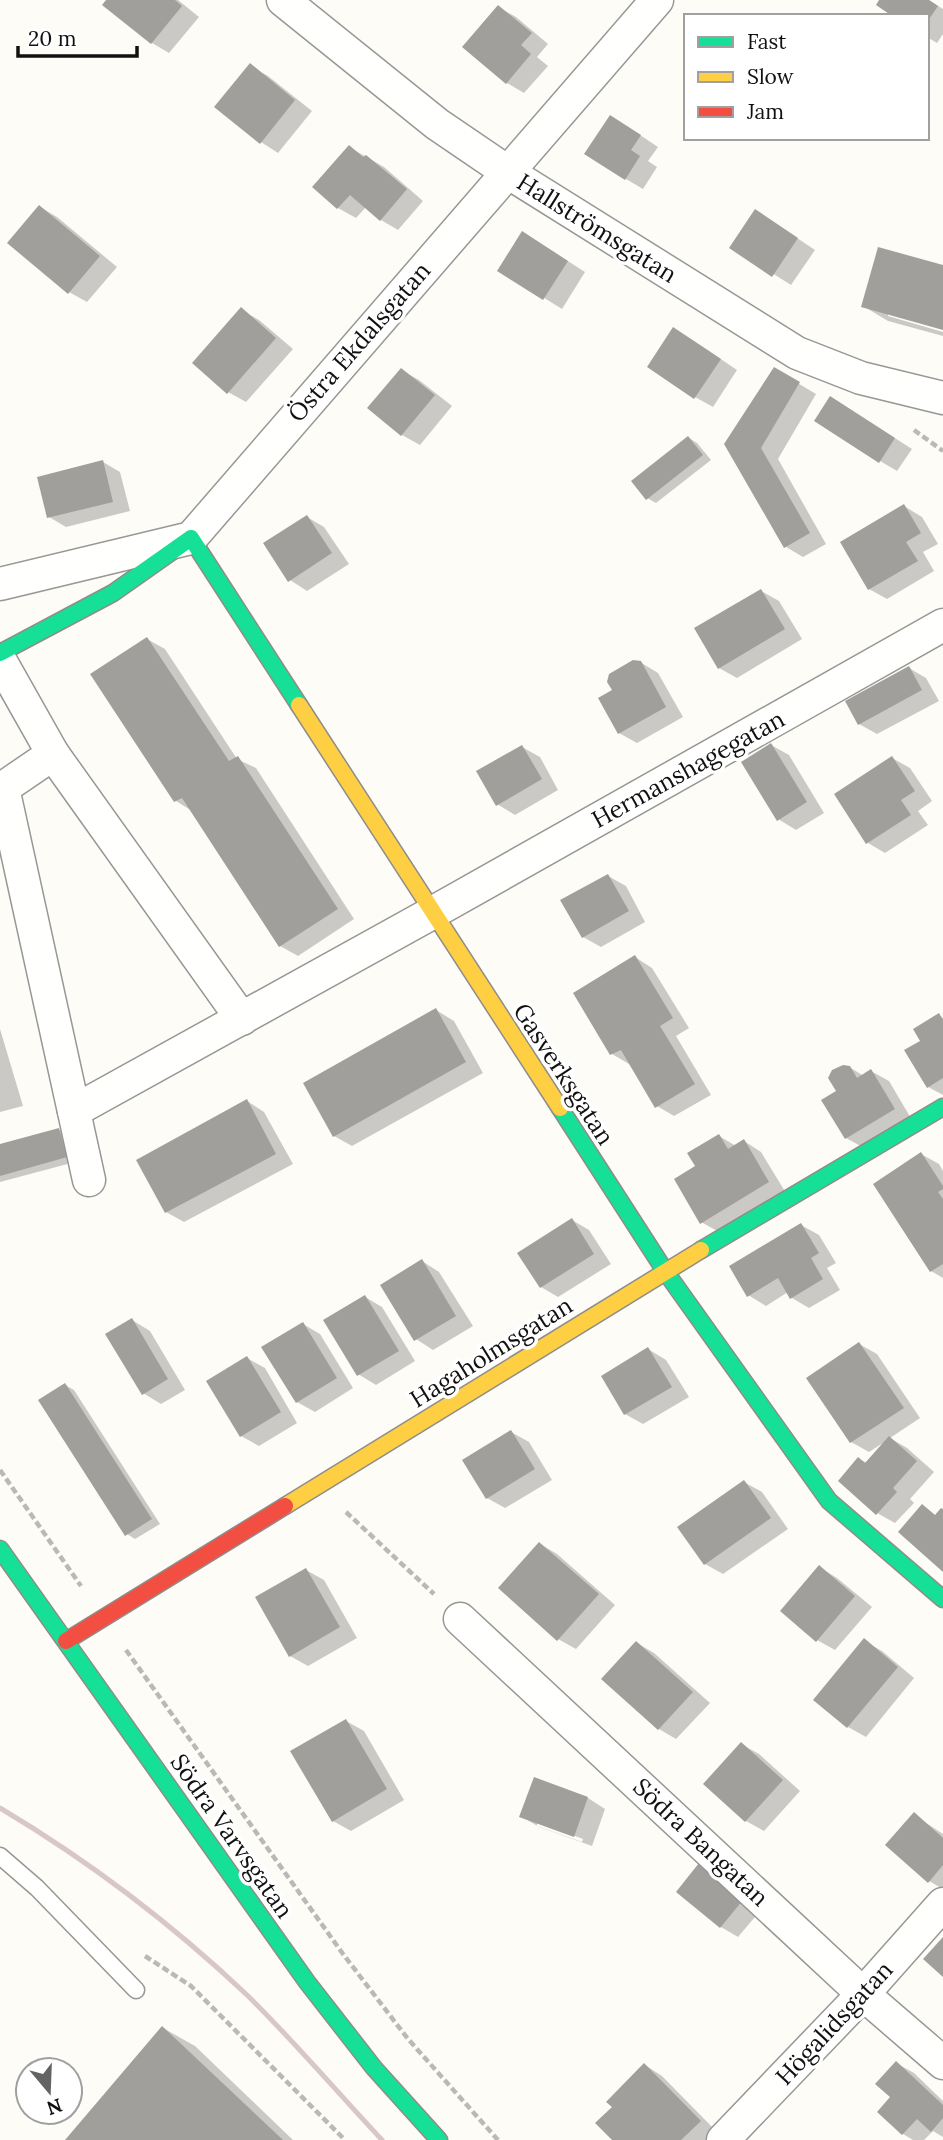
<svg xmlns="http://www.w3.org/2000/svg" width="943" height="2140" viewBox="0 0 943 2140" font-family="Lora,serif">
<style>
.shadow{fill:#0003;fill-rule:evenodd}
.building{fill:#a19f9c}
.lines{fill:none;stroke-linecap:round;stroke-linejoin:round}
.lane-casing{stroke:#979795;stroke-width:19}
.street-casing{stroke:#979795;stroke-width:35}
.fast-casing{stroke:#8e8d8b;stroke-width:19}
.slow-casing{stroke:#8e8d8b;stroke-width:19}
.jam-casing{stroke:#8e8d8b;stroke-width:19}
.path{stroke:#b9b9b8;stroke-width:4.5;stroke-dasharray:7 3.5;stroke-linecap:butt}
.lane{stroke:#fffffe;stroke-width:16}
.street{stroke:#fffffe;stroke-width:32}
.fast{stroke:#16e098;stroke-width:16}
.slow{stroke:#ffcf43;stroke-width:16}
.jam{stroke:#f24e42;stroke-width:16}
.rail{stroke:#d9c6c7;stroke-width:5}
.labels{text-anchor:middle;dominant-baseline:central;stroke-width:7;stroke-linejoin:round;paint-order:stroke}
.street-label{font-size:24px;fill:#111;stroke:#fff}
</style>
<rect width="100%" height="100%" fill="#fdfcf7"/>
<g class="shadow">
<path d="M108 0H178L199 17 169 53 152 43Z"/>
<path d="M881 0H929L943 9V34L937 43 927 37V16Z"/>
<path d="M498 7 516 17 548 44 537 57 548 66 524 93 507 83Z"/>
<path d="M250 66 268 76 312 111 278 153 261 142Z"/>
<path d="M628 127 658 147 648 161 657 167 643 189 626 179Z"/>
<path d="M349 147 384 167 423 201 398 230 381 220 366 207 356 218 338 208 314 187Z"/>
<path d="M40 207 57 217 117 267 87 302 69 292Z"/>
<path d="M773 222 815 250 791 285 732 248Z"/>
<path d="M541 244 585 272 562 309 499 270Z"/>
<path d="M943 267V328L888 313V316L943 332V336L888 321 863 306Z"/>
<path d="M241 310 259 320 293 349 246 402 228 392Z"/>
<path d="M691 339 737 370 713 407 695 397Z"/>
<path d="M774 369 816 394 778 459 826 544 803 557 786 547 726 444Z"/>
<path d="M401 370 419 380 452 406 420 445 402 435 370 408Z"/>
<path d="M848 408 912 449 897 471 880 461Z"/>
<path d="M689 438 697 443 711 460 656 503 647 498Z"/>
<path d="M103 462 120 472 130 511 66 527 49 517Z"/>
<path d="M904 506 922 517 938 544 923 552 934 571 887 599 869 589Z"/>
<path d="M307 517 324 527 349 564 307 591 290 580Z"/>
<path d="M761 591 779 601 802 639 737 678 719 668Z"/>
<path d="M147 639 165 649 237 759 256 768 354 919 298 956 280 946 192 811 176 801Z"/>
<path d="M640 662 658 673 683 717 637 743 619 733 614 691Z"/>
<path d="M909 668 926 678 939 701 877 734 859 724Z"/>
<path d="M771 745 789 755 824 813 796 830 778 819Z"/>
<path d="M522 747 540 757 558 790 515 815 497 804Z"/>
<path d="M892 758 910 768 932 801 918 811 928 825 885 853 868 843Z"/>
<path d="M608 876 626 886 645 922 601 947 583 937Z"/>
<path d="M635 957 652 968 689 1028 676 1036 711 1095 674 1116 657 1106 629 1064 612 1054Z"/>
<path d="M436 1010 454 1021 483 1073 352 1146 334 1136Z"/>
<path d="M939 1015 943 1018V1095L928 1087 923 1041Z"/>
<path d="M0 1029 23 1106 0 1112Z"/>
<path d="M849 1067 864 1076 871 1071 889 1081 912 1120 864 1148 846 1138 838 1092Z"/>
<path d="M247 1101 264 1112 293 1164 184 1222 166 1212Z"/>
<path d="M59 1130 67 1135 75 1162 0 1182V1146Z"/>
<path d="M719 1136 736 1146 744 1141 761 1152 786 1193 719 1232 701 1222 697 1167Z"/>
<path d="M921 1154 939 1164 943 1171V1278L931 1271Z"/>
<path d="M572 1220 589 1230 611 1264 558 1297 541 1287Z"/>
<path d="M801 1225 819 1235 836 1263 827 1268 840 1290 809 1308 792 1298 788 1292 766 1306 748 1295Z"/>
<path d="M422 1261 439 1272 473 1326 433 1350 416 1339Z"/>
<path d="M365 1297 382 1307 415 1361 376 1385 358 1374Z"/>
<path d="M132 1320 150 1331 185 1390 161 1404 143 1393Z"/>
<path d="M303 1324 320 1334 353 1388 315 1412 297 1402Z"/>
<path d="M859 1344 877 1354 920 1418 890 1438 907 1448 934 1472 910 1499 914 1503 895 1523 877 1513 859 1459 867 1463 883 1443 869 1452 851 1442Z"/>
<path d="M648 1349 666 1360 689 1397 643 1424 625 1414Z"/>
<path d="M247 1358 265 1368 297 1423 259 1446 241 1436Z"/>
<path d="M65 1385 74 1390 160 1524 135 1539 127 1534Z"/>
<path d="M511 1432 529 1442 552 1480 505 1508 487 1498Z"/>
<path d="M744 1482 762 1492 788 1529 723 1574 705 1564Z"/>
<path d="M540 1544 557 1554 615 1605 576 1649 558 1639Z"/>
<path d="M819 1567 837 1578 872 1607 835 1650 817 1640Z"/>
<path d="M306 1570 324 1580 357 1638 308 1666 290 1656Z"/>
<path d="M864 1641 882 1651 914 1678 866 1737 848 1727Z"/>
<path d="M637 1643 654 1653 710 1703 676 1739 659 1729Z"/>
<path d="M346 1721 364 1731 404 1800 351 1831 333 1821Z"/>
<path d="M741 1744 759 1754 800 1791 764 1831 746 1821 705 1784Z"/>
<path d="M535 1779 588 1798 605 1809 592 1846 539 1827 521 1816ZM537 1822 583 1839 582 1842 537 1826Z"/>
<path d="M914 1815 943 1834V1889L929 1881Z"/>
<path d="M699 1866 760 1911 738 1937 721 1927Z"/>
<path d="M163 2028 195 2046 293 2140H67Z"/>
<path d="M896 2063 914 2073 943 2101V2137L933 2131 924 2140H913L903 2134 893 2097Z"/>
<path d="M645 2065 662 2076 717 2132 709 2140H614Z"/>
</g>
<g class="building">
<path d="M106 0H175L182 6 151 44 102 5Z"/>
<path d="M879 0H929L938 6 927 22V16H892L876 5Z"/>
<path d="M498 5 532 33 521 45 531 54 506 84 462 47Z"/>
<path d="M250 63 295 100 260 144 214 107Z"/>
<path d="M610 115 641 135 631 150 640 156 625 180 584 154Z"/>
<path d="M349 145 363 157 366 155 407 189 380 221 350 195 337 209 312 187Z"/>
<path d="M39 205 100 256 68 294 7 243Z"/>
<path d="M755 209 798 238 772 277 729 248Z"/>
<path d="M522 231 568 261 543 300 497 271Z"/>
<path d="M878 247 943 265V330L861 307Z"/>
<path d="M241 307 276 338 227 394 192 363Z"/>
<path d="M673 327 721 359 694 399 647 367Z"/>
<path d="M774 367 800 382 761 448 810 533 784 548 724 444Z"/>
<path d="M401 368 435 395 401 436 367 408Z"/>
<path d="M830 396 895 438 879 463 814 421Z"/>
<path d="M688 436 703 455 646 500 631 481Z"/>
<path d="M103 460 113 502 47 518 37 477Z"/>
<path d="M904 504 921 533 906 542 918 561 868 590 840 542Z"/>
<path d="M307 515 332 553 288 582 263 543Z"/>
<path d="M761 589 785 629 718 669 694 628Z"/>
<path d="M147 637 229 761 238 756 338 909 279 947 182 798 174 802 90 674Z"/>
<path d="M633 660 641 661 666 707 618 734 598 698 612 690 607 682 609 674Z"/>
<path d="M909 666 922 690 858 725 845 701Z"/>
<path d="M771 743 807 802 777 821 741 762Z"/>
<path d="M522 745 542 779 496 806 476 771Z"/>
<path d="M892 756 915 791 901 800 911 815 866 844 834 794Z"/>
<path d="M608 874 629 911 582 938 560 900Z"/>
<path d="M635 955 673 1018 660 1026 695 1084 655 1108 621 1050 610 1055 573 993Z"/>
<path d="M436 1008 466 1062 333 1137 303 1083Z"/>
<path d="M939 1013 943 1020V1078L927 1088 904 1050 920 1041 913 1029Z"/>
<path d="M843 1065 850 1066 857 1078 871 1069 895 1109 845 1139 821 1100 836 1091 828 1078 832 1070Z"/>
<path d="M247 1099 276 1154 165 1213 136 1160Z"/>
<path d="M59 1128 67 1157 0 1176V1144Z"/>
<path d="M719 1134 728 1149 744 1139 769 1182 700 1224 674 1179 695 1166 687 1153Z"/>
<path d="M921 1152 943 1186V1189L938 1192 943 1199V1264L930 1272 873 1184Z"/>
<path d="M572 1218 594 1254 540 1288 517 1253Z"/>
<path d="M801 1223 819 1253 811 1258 823 1279 790 1299 778 1278 747 1297 729 1266Z"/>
<path d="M422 1259 456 1316 414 1341 380 1285Z"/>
<path d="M365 1295 399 1351 357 1376 323 1320Z"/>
<path d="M132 1318 168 1379 142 1395 105 1334Z"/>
<path d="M303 1322 337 1378 296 1403 261 1347Z"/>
<path d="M859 1342 904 1408 850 1443 806 1378Z"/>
<path d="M648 1347 672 1387 624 1415 601 1376Z"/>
<path d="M247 1356 281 1412 240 1437 206 1381Z"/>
<path d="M65 1383 152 1519 125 1536 38 1400Z"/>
<path d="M511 1430 535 1469 486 1499 462 1460Z"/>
<path d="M889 1436 917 1461 893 1488 897 1492 876 1515 838 1481 858 1457 865 1463Z"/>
<path d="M744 1480 771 1518 704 1565 677 1527Z"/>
<path d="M922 1504 935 1515 941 1508 943 1509V1572L898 1532Z"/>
<path d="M539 1542 599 1594 557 1641 498 1588Z"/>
<path d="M819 1565 855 1596 816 1642 780 1611Z"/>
<path d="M306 1568 340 1627 289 1657 255 1597Z"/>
<path d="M864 1638 898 1667 847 1728 813 1700Z"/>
<path d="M636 1641 693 1692 658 1730 601 1679Z"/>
<path d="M346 1719 387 1789 332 1822 290 1751Z"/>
<path d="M741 1742 783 1780 745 1822 703 1784Z"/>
<path d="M534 1777 588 1797 574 1837 519 1817Z"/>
<path d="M914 1812 943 1838V1865L928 1883 885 1845Z"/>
<path d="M699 1863 743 1900 720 1928 676 1892Z"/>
<path d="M943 1937V1977L923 1959Z"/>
<path d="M162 2026 283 2140H65Z"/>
<path d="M896 2061 943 2105V2118L931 2132 917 2119 902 2135 877 2112 890 2097 875 2084Z"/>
<path d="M644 2063 701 2121 681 2140H612L595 2123 612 2107 606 2102Z"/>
</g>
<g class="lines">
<g class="lane-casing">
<path id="lane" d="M0 1856 37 1888 136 1990"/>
</g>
<g class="street-casing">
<g id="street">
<path d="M283 0 437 124 506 171 797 353 861 378 943 398"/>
<path d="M0 584 191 538 657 0"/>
<path d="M0 660 53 754 3 788 89 1180"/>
<path d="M53 754 242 1019"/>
<path d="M74 1111 432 913 943 625"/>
<path d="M460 1619 863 1994 943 2063"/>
<path d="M723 2140 863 1994 943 1904"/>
</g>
</g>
<g class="fast-casing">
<g id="fast">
<path d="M0 653 113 593 191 538 299 705"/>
<path d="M560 1108 665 1271 829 1501 943 1599"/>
<path d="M701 1250 943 1107"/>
<path d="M0 1549 307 1982 374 2068 439 2140"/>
</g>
</g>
<g class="slow-casing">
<g id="slow">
<path d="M299 705 560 1108"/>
<path d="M285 1506 701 1250"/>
</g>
</g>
<g class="jam-casing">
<path id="jam" d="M66 1641 285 1506"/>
</g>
<g class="path">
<path d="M914 430 943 451"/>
<path d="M0 1470 81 1586"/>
<path d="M346 1512 434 1594"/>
<path d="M126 1650 343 1954 408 2039 498 2140"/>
<path d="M145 1956 191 1986 345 2140"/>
</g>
<use href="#lane" class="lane"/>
<use href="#street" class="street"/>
<use href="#fast" class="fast"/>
<use href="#slow" class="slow"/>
<use href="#jam" class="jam"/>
<path class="rail" d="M0 1808C89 1861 172 1924 247 1995 294 2041 337 2092 382 2140"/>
</g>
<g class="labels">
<g class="street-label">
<text transform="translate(597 228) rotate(32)">Hallströmsgatan</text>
<text transform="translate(359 342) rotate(-49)">Östra Ekdalsgatan</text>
<text transform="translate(688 769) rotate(-29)">Hermanshagegatan</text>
<text transform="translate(564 1074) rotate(57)">Gasverksgatan</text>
<text transform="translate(491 1352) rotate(-32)">Hagaholmsgatan</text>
<text transform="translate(232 1836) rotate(55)">Södra Varvsgatan</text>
<text transform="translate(701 1842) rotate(43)">Södra Bangatan</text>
<text transform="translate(834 2023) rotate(-47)">Högalidsgatan</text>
</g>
</g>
<rect x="684" y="14" width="245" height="126" fill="#ffffff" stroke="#a0a0a0" stroke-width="2"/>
<rect x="698" y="37" width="35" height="10" fill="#16e098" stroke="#a0a0a0" stroke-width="2"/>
<text x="747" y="49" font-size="21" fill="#111111">Fast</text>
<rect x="698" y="72" width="35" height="10" fill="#ffcf43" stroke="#a0a0a0" stroke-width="2"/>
<text x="747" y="84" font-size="21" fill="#111111">Slow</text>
<rect x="698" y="107" width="35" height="10" fill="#f24e42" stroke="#a0a0a0" stroke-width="2"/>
<text x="747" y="119" font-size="21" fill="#111111">Jam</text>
<g transform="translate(49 2091) rotate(161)"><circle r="33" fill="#ffffff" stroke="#a0a0a0" stroke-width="2"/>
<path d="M0-5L12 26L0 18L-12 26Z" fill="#646362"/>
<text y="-10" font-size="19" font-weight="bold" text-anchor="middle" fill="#111111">N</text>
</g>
<path d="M18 46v10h119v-10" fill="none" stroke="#111111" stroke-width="3.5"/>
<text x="28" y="46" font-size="21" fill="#111111" stroke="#ffffff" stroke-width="5" paint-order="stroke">20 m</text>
</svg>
